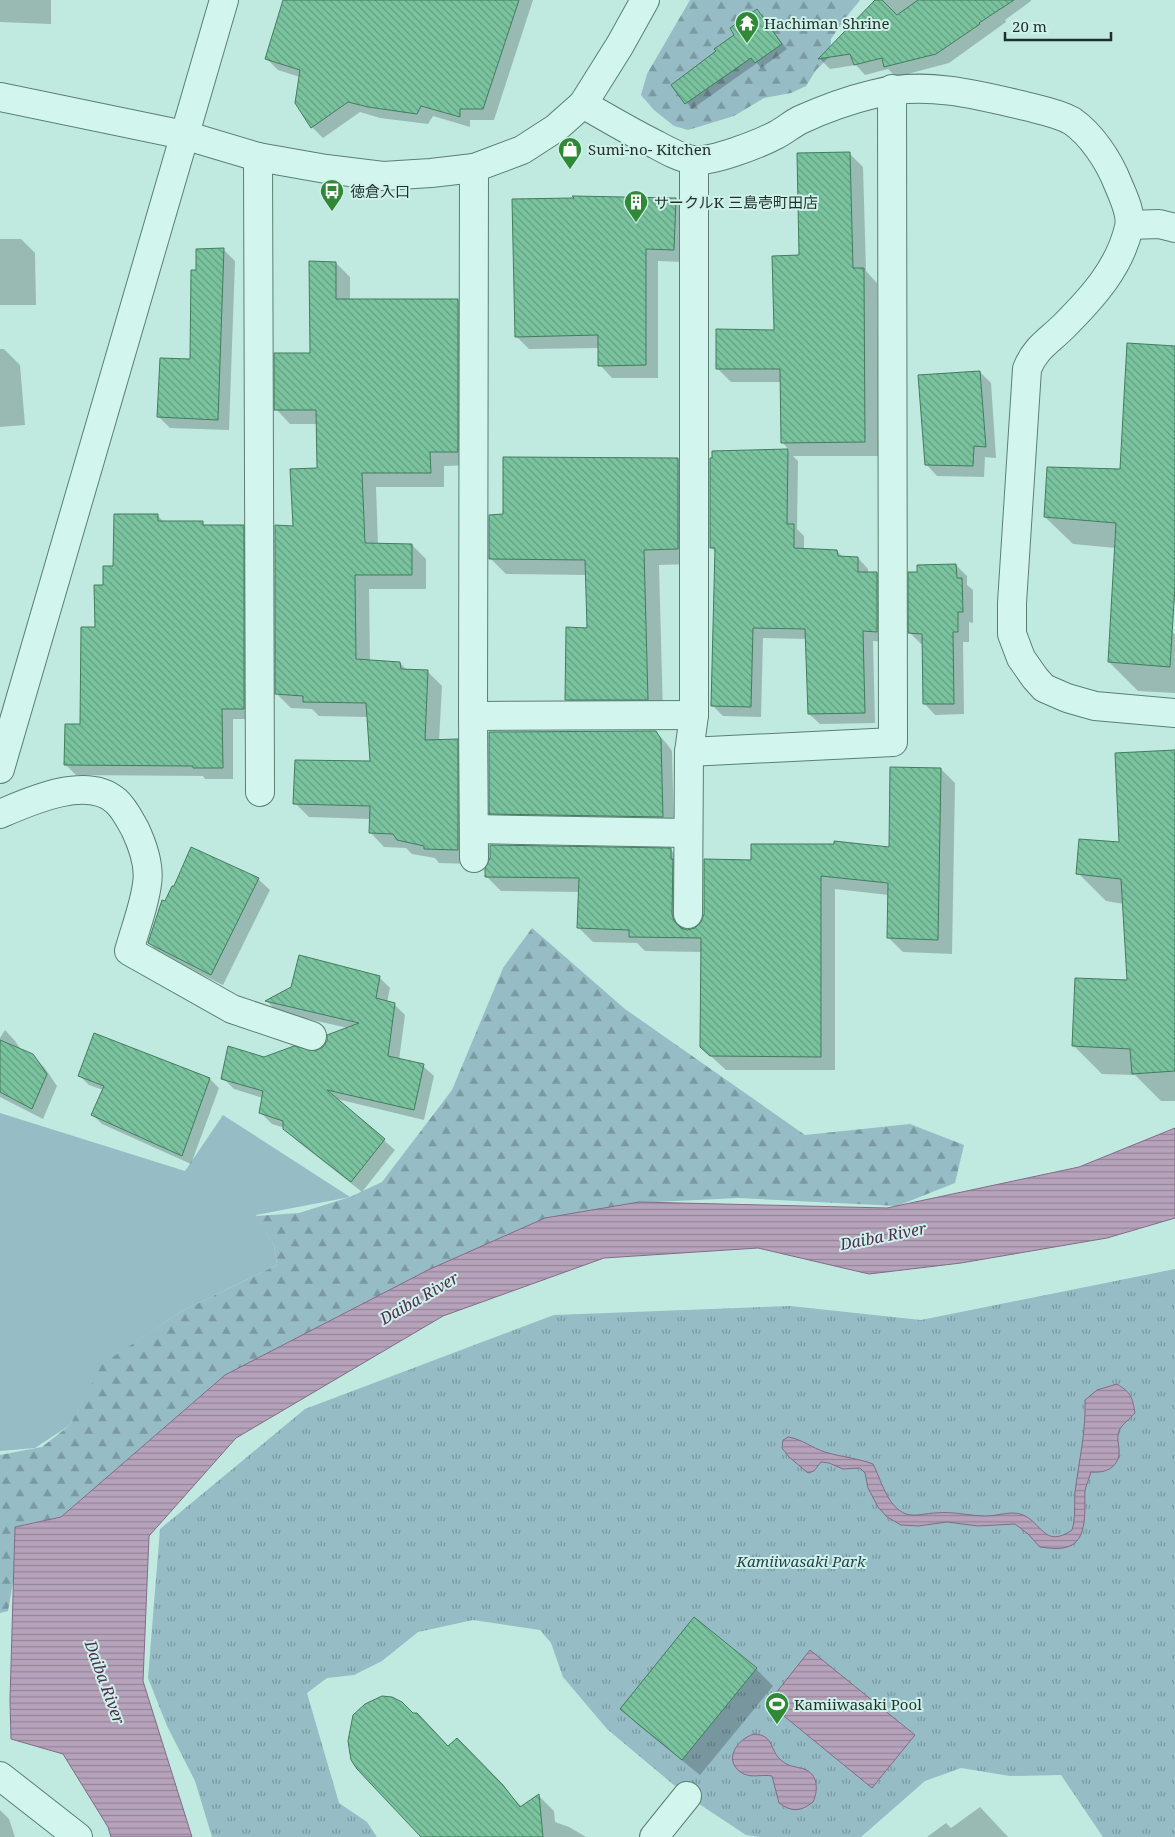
<svg xmlns="http://www.w3.org/2000/svg" width="1175" height="1837" viewBox="0 0 1175 1837" font-family="'Noto Serif','Noto Sans JP',serif">
<style>
.green{fill:#96bcc5}
.forest{fill:url(#forest-firs)}
.park{fill:url(#park-tufts)}
.water{fill:url(#water-rules);stroke:#836b88}
.shadow{fill:#0003}
.building{fill:url(#building-back-hatch);stroke:#427d5e}
.lines{fill:none;stroke-linecap:round;stroke-linejoin:round}
.minor-casing{stroke:#5a8071;stroke-width:30}
.minor{stroke:#d2f5ed;stroke-width:28}
.labels{text-anchor:middle;dominant-baseline:central;stroke-width:4;stroke-linejoin:round;paint-order:stroke}
.poi-label{font-size:15px;fill:#1d3128;stroke:#cff1ea;text-anchor:start}
.park-label{font-size:15px;font-style:italic;fill:#253f4c;stroke:#cff1ea}
.water-label{font-size:16px;font-style:italic;fill:#502d4f;stroke:#cff1ea}
</style>
<defs>
<pattern id="forest-firs" width="22" height="20" patternUnits="userSpaceOnUse" patternTransform="scale(1.25)"><rect width="22" height="20" fill="#96bcc5"/><path d="M5 1l3.5 6h-7zM16 11l3.5 6h-7z" fill="#7a99a0"/></pattern>
<pattern id="park-tufts" width="24" height="20" patternUnits="userSpaceOnUse" patternTransform="scale(1.25)"><rect width="24" height="20" fill="#96bcc5"/><path d="M3 7l-1-3M5 7V3M7 7l1-3M15 17l-1-3M17 17v-4M19 17l1-3" fill="none" stroke="#7a99a0"/></pattern>
<pattern id="water-rules" width="6" height="5" patternUnits="userSpaceOnUse" patternTransform="scale(1.25)"><rect width="6" height="5" fill="#b6a3bb"/><path d="M0 2.5h6" fill="none" stroke="#938598"/></pattern>
<pattern id="building-back-hatch" width="6" height="6" patternUnits="userSpaceOnUse" patternTransform="scale(1.25)"><rect width="6" height="6" fill="#7ac39f"/><path d="M-1 5l2 2M0 0l6 6M5-1l2 2" fill="none" stroke="#639f82"/></pattern>
</defs>
<rect width="100%" height="100%" fill="#c0e9e0"/>
<path class="green" d="M0 1113 185 1171 223 1115 350 1197 256 1215 274 1245 277 1265 182 1311 103 1364 70 1425 35 1448 0 1451Z"/>
<g class="forest">
<path d="M690 0H860L844 20 831 39 830 56 816 70 806 86 791 93 764 98 734 116 688 130 674 126 654 110 641 95 647 74Z"/>
<path d="M532 928 625 1009 805 1135 910 1124 964 1145 955 1183 897 1206 739 1198 634 1203 545 1218 428 1270 225 1375 61 1517 23 1525 8 1611 0 1613V1455L42 1447 70 1425 102 1364 182 1311 277 1265 274 1245 256 1216 299 1213 350 1197 382 1182 452 1090 503 968Z"/>
</g>
<path class="park" d="M1175 1269V1837H1103L1061 1775 1010 1776 961 1768 925 1781 861 1837H759L746 1835 687 1796 607 1729 563 1677 551 1643 540 1630 473 1620 418 1632 382 1661 354 1675 327 1678 307 1693 339 1803 367 1822 377 1837H212L195 1781 167 1726 148 1678 160 1529 305 1409 554 1315 790 1306 921 1320Z"/>
<g class="water">
<path d="M1175 1128V1218L1107 1238 961 1263 869 1274 758 1248 604 1258 443 1316 236 1438 149 1536 143 1681 192 1837H111L108 1827 63 1754 11 1739 10 1700 15 1527 61 1517 225 1375 428 1270 545 1218 639 1202 887 1208 1079 1167Z"/>
<path d="M1117 1384C1131 1393 1132 1396 1135 1413 1130 1419 1121 1425 1119 1431 1116 1439 1120 1447 1119 1455 1116 1470 1103 1473 1091 1472 1089 1479 1086 1485 1085 1491 1084 1508 1089 1541 1067 1547 1059 1550 1049 1548 1040 1547L1028 1534 1015 1524 978 1526 947 1522 918 1526 901 1525 887 1517 878 1507 868 1488 865 1473 860 1468 843 1469 829 1463 821 1462 814 1471 808 1473 789 1457 782 1448 783 1440 788 1437C802 1439 812 1448 825 1452 841 1457 857 1458 873 1464 881 1479 887 1507 906 1514 916 1517 926 1513 936 1513 953 1511 969 1516 986 1516 997 1516 1010 1511 1020 1514 1042 1520 1043 1550 1072 1530 1076 1517 1074 1505 1075 1492 1079 1460 1086 1433 1085 1400L1097 1390Z"/>
<path d="M810 1650 915 1735 872 1788 768 1703Z"/>
<path d="M754 1734C775 1735 769 1751 782 1761 788 1766 793 1766 800 1768 818 1771 819 1789 813 1802 800 1812 792 1812 779 1803L772 1776C763 1774 753 1778 744 1774 722 1763 735 1740 754 1734Z"/>
</g>
<g class="shadow">
<path d="M0 0H51V24L0 22Z"/>
<path d="M284 0H533L494 120H470V127L433 116 428 124 380 118 360 112 323 138 312 127 300 77 278 70 267 59Z"/>
<path d="M877 0H1031V1L1005 20 1006 22 949 63 896 77 888 69 865 75 856 65 830 69 820 59Z"/>
<path d="M757 11 787 49 761 68 757 63 692 109 673 85 718 51 736 35Z"/>
<path d="M849 153 863 167 866 271 877 283 879 456H793L798 461 797 529 804 536V550L837 551 844 558H858L868 569V573H877L887 583V642L873 641 875 723 820 724 809 714 807 639 763 638 761 717 723 716 712 705 716 553 711 547 713 452 790 451 782 442 781 382H731L717 368 775 331 801 256Z"/>
<path d="M675 200 688 212 686 262 658 261V378H612L600 365 599 348 529 349 516 336Z"/>
<path d="M0 239H21L35 253 36 305H0Z"/>
<path d="M224 250 235 261 229 430 170 428 159 417 191 360 198 271Z"/>
<path d="M336 263 350 277V300H458L472 314V465L444 466V487H376L378 545H412L426 559V589H369L370 661 400 663 407 670 427 671 442 686 439 741H457L471 755 472 864 439 863 435 858 412 854 406 848 384 847 370 832V819L309 817 295 803 371 763 368 717 319 716 312 709 291 708 277 694 295 527 319 469 317 424H290L276 409 311 355Z"/>
<path d="M1175 347V602L1142 600 1116 548 1073 544 1045 517 1121 470Z"/>
<path d="M0 349H4L20 365 25 425 0 427Z"/>
<path d="M980 372 991 383 996 458 985 457 984 477 937 476 926 464Z"/>
<path d="M678 459 693 474V564L659 565 663 714 582 715 566 699 588 629 587 575 506 574 490 558 504 516Z"/>
<path d="M157 515 165 523H202L205 526H243L254 537 255 719H233V779H205L203 776 76 775 65 764 82 726 96 629 105 586 115 567Z"/>
<path d="M956 565 967 576V585L973 590V623L969 622V642H963L964 714 935 715 924 703V644H921L910 633 919 573Z"/>
<path d="M1172 631 1175 635V693L1138 691 1109 662Z"/>
<path d="M656 732 667 744 672 751 674 828 502 824 491 813Z"/>
<path d="M1175 751V1101H1161L1135 1075 1102 1074 1074 1046 1128 981 1124 904 1106 901 1078 873 1121 843Z"/>
<path d="M941 769 955 783 952 954 903 952 889 938V895L835 889V1070H726L701 1047 702 952 645 951 637 943 593 942 578 927 579 892 501 891 486 876 671 850 685 864 687 874 686 930 697 928 753 861 890 849Z"/>
<path d="M258 879 270 890 223 985 160 954 149 943 166 903Z"/>
<path d="M379 977 390 988 387 1002 394 1004 405 1015 399 1060 423 1066 434 1076 424 1120 337 1099 395 1150 362 1192 296 1140 285 1128 272 1124 261 1113 263 1098 234 1089 223 1078 264 1059 315 1053 324 1048 348 1028 277 1012 267 1001 292 988Z"/>
<path d="M5 1030 15 1041 22 1051 32 1055 44 1067 57 1086 43 1119 0 1097V1038Z"/>
<path d="M80 1076 210 1079 219 1088 191 1164 102 1124 93 1115 103 1090 89 1085Z"/>
<path d="M694 1619 756 1669 773 1686 700 1775 638 1725 621 1708Z"/>
<path d="M457 1740 522 1807 539 1796 554 1811 555 1822 569 1827 586 1837H423L448 1747Z"/>
<path d="M980 1807 1008 1837H927L946 1823 951 1828Z"/>
<path d="M0 1810 9 1819 15 1837H0Z"/>
</g>
<g class="building">
<path d="M283 0H519L483 109H460V117L421 106 417 114 368 107 348 102 311 128 295 103 300 70 265 59Z"/>
<path d="M875 0H882L897 15 918 0H1014L979 23 980 24 936 54 884 67 882 58 854 65 850 54 818 59Z"/>
<path d="M757 9 782 44 755 63 751 58 685 104 671 85 716 51 714 49 734 35 730 28Z"/>
<path d="M850 152 853 268H864L865 442 781 443 780 369H716V329L774 330 772 256 799 255 797 153Z"/>
<path d="M572 196 676 198 674 250 646 249V365L598 366V335L515 337 512 199 574 198Z"/>
<path d="M224 248 218 420 157 417 160 358 190 359 191 270H196V249Z"/>
<path d="M309 261 336 262V299H458V452H430L431 473H362L365 543 412 544V575H355L356 659 400 662 401 669 428 670 425 740 458 739V850L424 849V846L397 840 393 834 369 833 370 806 293 804 295 760 370 761 366 703 303 702V696L275 694V525L293 526 290 469 317 468 316 410H274V353H310Z"/>
<path d="M1127 343 1175 346V586L1170 667 1108 662 1116 523 1044 517 1047 467 1120 469Z"/>
<path d="M980 371 986 447 974 446 973 466 925 465 918 375Z"/>
<path d="M788 449 787 524H794V548L837 550 838 556 858 557V572H877V632L863 631 865 713 808 714 805 629 753 628 751 707 711 706 715 548H710V458H712V451Z"/>
<path d="M503 457 678 458V549L644 550 648 700H565L566 627 587 628 585 560 489 559V515L503 514Z"/>
<path d="M114 514H158V521H203V525H244V709H222L223 768H193V766L64 765 65 724H80L81 627H95L94 585H103V566H113Z"/>
<path d="M956 564 957 578H962L963 612H958V632H953L954 704H923L922 634 908 633V572H917V565Z"/>
<path d="M656 731 661 739 663 817 489 814V732Z"/>
<path d="M1175 750V1071L1132 1074 1130 1049 1072 1046 1075 978 1127 980 1121 879 1076 874 1079 839 1119 842 1115 753Z"/>
<path d="M890 767 941 768 938 940 887 938 888 883 821 876V1057L710 1056 700 1047 701 938 629 937V930L577 928 579 878 485 877V868L490 858V845L671 848V859H673L672 914 674 921 681 928 687 930 695 928 701 922 704 914V859L751 860V844H834V841L889 847Z"/>
<path d="M191 847 259 878 211 975 148 943 162 900 165 901 172 886H174Z"/>
<path d="M299 955 380 976 376 998 395 1003 388 1056 424 1064 414 1110 327 1090 385 1139 351 1182 283 1129V1121L259 1113 263 1091 221 1079 228 1046 264 1057 294 1046 315 1051 323 1047 327 1041V1035L359 1023 265 1001 291 987Z"/>
<path d="M94 1033 210 1078 182 1156 91 1115 104 1086 78 1076Z"/>
<path d="M0 1040 33 1054 47 1074 32 1109 0 1092Z"/>
<path d="M694 1617 757 1668 682 1760 620 1709Z"/>
<path d="M382 1696 392 1697 402 1702 413 1713H417L448 1746 457 1738 503 1785 520 1807 539 1794 543 1837H421L357 1769 351 1760 348 1741 353 1715 365 1704Z"/>
</g>
<g class="lines">
<g class="minor-casing">
<g id="minor">
<path d="M0 97 184 135 258 157 326 169 383 176 431 173 474 168 522 150 556 128 583 104 620 45 645 0"/>
<path d="M583 104C607 118 631 132 655 144 666 150 680 158 693 160 710 163 759 144 776 135 784 131 792 124 800 120 824 109 849 100 874 94 924 81 976 94 1025 106 1040 110 1058 113 1072 121 1092 135 1109 161 1118 184 1123 196 1132 214 1129 227 1120 267 1093 297 1064 326 1049 341 1035 348 1027 369L1012 603V634L1021 658 1035 678 1044 688 1067 698 1095 706 1175 713"/>
<path d="M258 157 260 792"/>
<path d="M474 168 473 716 694 715"/>
<path d="M1130 225 1159 224 1175 228"/>
<path d="M473 716 474 858"/>
<path d="M689 752 893 742 892 89"/>
<path d="M0 769 224 0"/>
<path d="M0 814C30 801 87 775 116 801 124 808 130 820 135 829 143 846 150 866 147 884 144 907 135 929 129 951L232 1009 312 1036"/>
<path d="M474 829 688 833"/>
<path d="M688 914 689 752 694 715V160"/>
<path d="M0 1776 78 1837"/>
<path d="M654 1837 687 1796"/>
</g>
</g>
<use href="#minor" class="minor"/>
</g>
<defs>
<g id="temple-pin" transform="scale(1.25)"><path d="M0 17L-7.5 6A9.5 9.5 0 1 1 7.5 6Z" fill="#308937" stroke="#cff1ea"/><path d="M0-6L5-2H3V0L6.5 2.5H4V6H1.5V3h-3V6H-4V2.5H-6.5L-3 0V-2H-5Z" fill="#fff"/></g>
<g id="shop-pin" transform="scale(1.25)"><path d="M0 17L-7.5 6A9.5 9.5 0 1 1 7.5 6Z" fill="#308937" stroke="#cff1ea"/><path d="M-5-2.5h2.3a2.7 3.5 0 0 1 5.4 0H5L5.5 6h-11ZM-1.5-2.5h3a1.5 2.3 0 0 0-3 0Z" fill="#fff"/></g>
<g id="bus-pin" transform="scale(1.25)"><path d="M0 17L-7.5 6A9.5 9.5 0 1 1 7.5 6Z" fill="#308937" stroke="#cff1ea"/><path d="M-5-6H5V4H4V6H2V4H-2V6H-4V4H-5ZM-3.5-4V0h7V-4ZM-3.5 1.2v1.5H-2V1.2ZM2 1.2v1.5H3.5V1.2Z" fill="#fff"/></g>
<g id="building-pin" transform="scale(1.25)"><path d="M0 17L-7.5 6A9.5 9.5 0 1 1 7.5 6Z" fill="#308937" stroke="#cff1ea"/><path d="M-4-6H4V6H1V3H-1V6H-4ZM-2.5-4.3h1.7v1.8h-1.7ZM.8-4.3h1.7v1.8H.8ZM-2.5-1h1.7V.8h-1.7ZM.8-1h1.7V.8H.8Z" fill="#fff"/></g>
<g id="stadium-pin" transform="scale(1.25)"><path d="M0 17L-7.5 6A9.5 9.5 0 1 1 7.5 6Z" fill="#308937" stroke="#cff1ea"/><path d="M0-5a6.5 5 0 1 0 0 10a6.5 5 0 1 0 0-10ZM-3.5-1.8h7v3.6h-7Z" fill="#fff"/></g>
</defs>
<g fill-rule="evenodd">
<use href="#temple-pin" x="747" y="23"/>
<use href="#shop-pin" x="570" y="149"/>
<use href="#bus-pin" x="332" y="191"/>
<use href="#building-pin" x="636" y="202"/>
<use href="#stadium-pin" x="777" y="1704"/>
</g>
<g class="labels">
<g class="poi-label">
<text x="764" y="23">Hachiman Shrine</text>
<text x="588" y="149">Sumi-no- Kitchen</text>
<text x="350" y="191">徳倉入口</text>
<text x="654" y="202">サークルK 三島壱町田店</text>
<text x="794" y="1704">Kamiiwasaki Pool</text>
</g>
<g class="park-label">
<text x="801" y="1561">Kamiiwasaki Park</text>
</g>
<g class="water-label">
<text transform="translate(883 1236) rotate(-11)">Daiba River</text>
<text transform="translate(419 1298) rotate(-30)">Daiba River</text>
<text transform="translate(105 1682) rotate(70)">Daiba River</text>
</g>
</g>
<path d="M1005 32v8h106v-8" fill="none" stroke="#1d3128" stroke-width="2.5"/>
<text x="1012" y="32" font-size="15" fill="#1d3128" stroke="#cff1ea" stroke-width="4" paint-order="stroke">20 m</text>
</svg>
